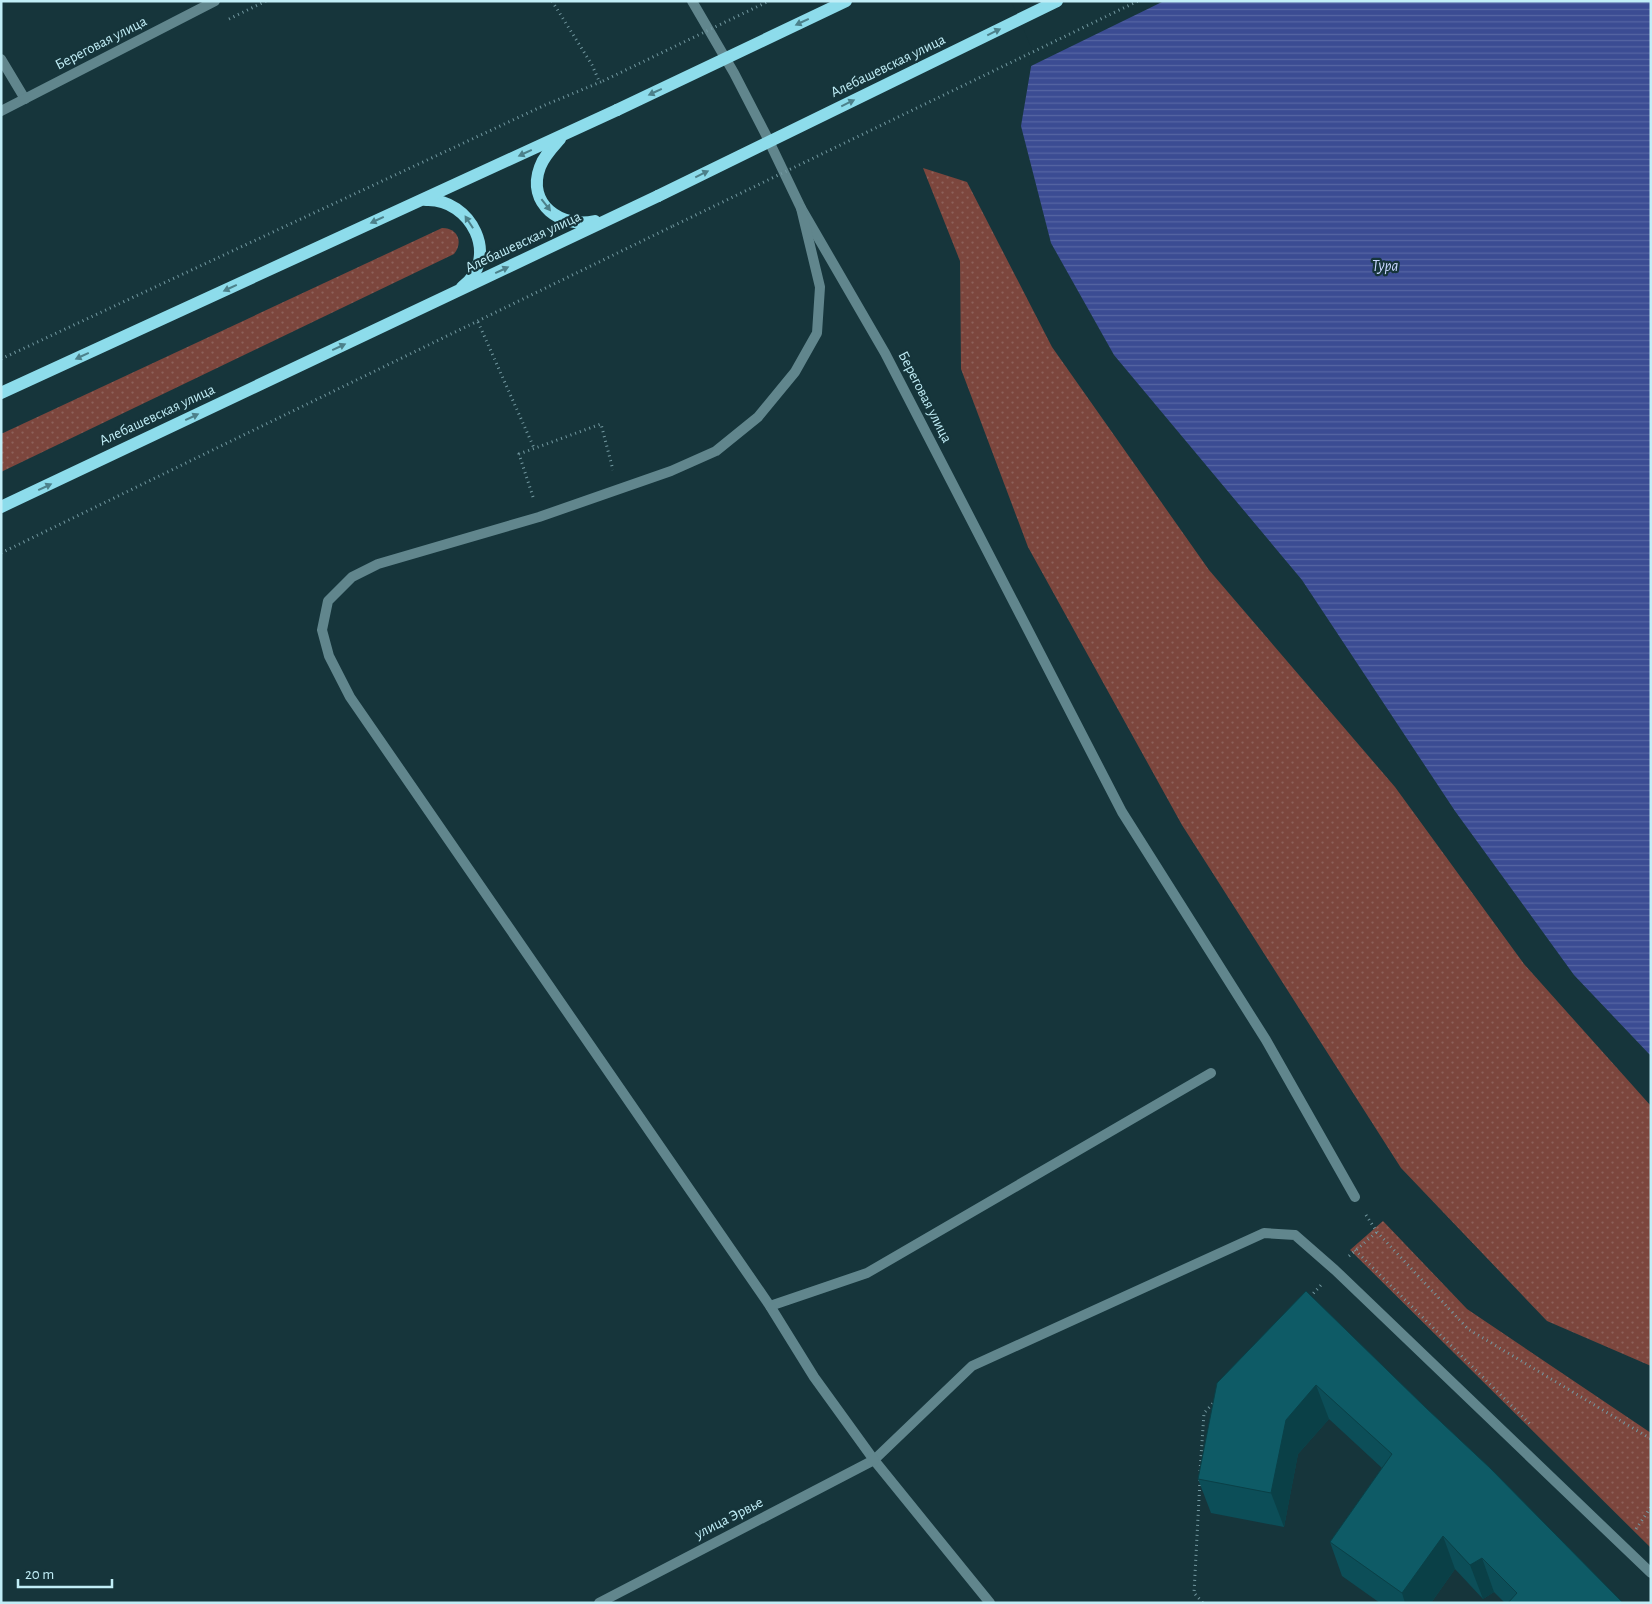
<svg xmlns="http://www.w3.org/2000/svg" width="1652" height="1604" viewBox="0 0 1652 1604" font-family="'Alegreya Sans',sans-serif">
<style>
.grass{fill:url(#grass-dots)}
.water{fill:url(#water-rules)}
.pier{fill:#16353b}
.lines{fill:none;stroke-linecap:round;stroke-linejoin:round}
.path{stroke:#7399a1;stroke-width:3;stroke-dasharray:1 4;stroke-linecap:butt}
.lane{stroke:#61868d;stroke-width:10}
.street{stroke:#61868d;stroke-width:10}
.primary{stroke:#8ddceb;stroke-width:12}
.path-bridge{stroke:#7399a1;stroke-width:3;stroke-dasharray:1 4;stroke-linecap:butt}
.primary-bridge{stroke:#8ddceb;stroke-width:12}
.wall{fill:#0c4e58}
.shaded-wall{fill:#0a4047}
.building{fill:#0e5b66;stroke:#0a4047}
.oneway{fill:#4c808a}
.labels{text-anchor:middle;dominant-baseline:central;stroke-width:4.5;stroke-linejoin:round;paint-order:stroke}
.street-label{font-size:15px;fill:#c1eef7;stroke:#16353b}
.water-label{font-size:16px;font-style:italic;fill:#c7d5fe;stroke:#16353b}
</style>
<defs>
<pattern id="grass-dots" width="8" height="8" patternUnits="userSpaceOnUse" patternTransform="scale(1.25)"><rect width="8" height="8" fill="#7c463d"/><path d="M2 2h.1M6 6h.1" fill="none" stroke="#8d615a" stroke-width="1.8" stroke-linecap="round"/></pattern>
<pattern id="water-rules" width="6" height="5" patternUnits="userSpaceOnUse" patternTransform="scale(1.25)"><rect width="6" height="5" fill="#3b4c93"/><path d="M0 2.5h6" fill="none" stroke="#5666a3"/></pattern>
</defs>
<rect width="100%" height="100%" fill="#16353b"/>
<g class="grass">
<path d="M923 168 967 182 1052 347 1209 570 1395 787 1524 964 1651 1106V1366L1547 1321 1401 1168 1182 825 1028 547 961 369 960 261Z"/>
<path d="M442 228C457 228 464 241 454 254L1 472V434Z"/>
<path d="M1383 1221 1467 1309 1651 1433V1548L1350 1250Z"/>
</g>
<path class="water" d="M1013 1H1651V1056L1574 975 1455 811 1302 580 1114 355 1051 243 1021 126 1034 49Z"/>
<path class="pier" d="M1011 1H1164L1029 67 1032 49Z"/>
<g class="lines">
<g class="path">
<path d="M552 1 592 65 600 83"/>
<path d="M229 19 266 1"/>
<path d="M478 322 534 448"/>
<path d="M1 359 545 105 603 81"/>
<path d="M533 497 519 454 601 424 613 470"/>
<path d="M1 553 673 226"/>
<path d="M1366 1215 1377 1232 1468 1329 1651 1439"/>
<path d="M1355 1250 1532 1426"/>
<path d="M1349 1256 1377 1232"/>
<path d="M1310 1297 1321 1285"/>
<path d="M1200 1471 1204 1413 1216 1400"/>
<path d="M1200 1480 1194 1593 1203 1603"/>
<path d="M1636 1529 1651 1507"/>
</g>
<g class="lane">
<path d="M770 1306 867 1273 1211 1073"/>
<path d="M990 1603 874 1460 972 1366 1264 1233 1295 1235 1335 1270 1651 1573"/>
</g>
<g class="street">
<path d="M692 1 734 73 766 135 801 208 885 353 1122 812 1266 1040 1355 1197"/>
<path d="M1 59 25 99"/>
<path d="M1 111 215 1"/>
<path d="M599 1603 874 1460 814 1377 770 1306 350 697 329 656 322 630 328 601 352 577 378 564 539 517 671 471 716 451 758 417 795 372 817 333 820 287 801 208"/>
</g>
<g class="primary">
<path d="M560 139C552 148 544 156 540 167 526 204 561 229 595 221"/>
<path d="M426 200C471 198 501 258 462 287"/>
<path d="M1 393 617 110"/>
<path d="M1 507 658 196"/>
</g>
<g class="path-bridge">
<path d="M603 81 769 1"/>
<path d="M673 226 1138 1"/>
</g>
<g class="primary-bridge">
<path d="M617 110 846 1"/>
<path d="M658 196 1057 1"/>
</g>
</g>
<path class="wall" d="M1306 1291 1623 1603H1505L1494 1592 1483 1599 1455 1569 1431 1603H1380L1342 1576 1330 1542 1382 1468 1329 1419 1298 1454 1284 1527 1211 1513 1198 1479Z"/>
<g class="shaded-wall">
<path d="M1316 1385 1329 1419 1298 1454 1284 1527 1271 1493 1286 1420Z"/>
<path d="M1443 1536 1455 1569 1431 1603H1405L1402 1593Z"/>
<path d="M1482 1558 1494 1592 1483 1599 1470 1565Z"/>
</g>
<path class="building" d="M1306 1291 1425 1407 1490 1468 1623 1603H1508L1517 1593 1482 1558 1470 1565 1443 1536 1402 1593 1330 1542 1392 1454 1316 1385 1286 1420 1271 1493 1198 1479 1217 1383Z"/>
<defs><path id="oneway-solid" d="M-6-.8H1V-3.2L6.5 0L1 3.2V.8H-6Z" transform="scale(1.25)"/></defs>
<g class="oneway">
<use href="#oneway-solid" transform="translate(802 22) rotate(155)"/>
<use href="#oneway-solid" transform="translate(994 32) rotate(-26)"/>
<use href="#oneway-solid" transform="translate(655 92) rotate(155)"/>
<use href="#oneway-solid" transform="translate(848 103) rotate(-26)"/>
<use href="#oneway-solid" transform="translate(525 153) rotate(155)"/>
<use href="#oneway-solid" transform="translate(702 174) rotate(-26)"/>
<use href="#oneway-solid" transform="translate(546 205) rotate(52)"/>
<use href="#oneway-solid" transform="translate(377 220) rotate(155)"/>
<use href="#oneway-solid" transform="translate(469 222) rotate(-123)"/>
<use href="#oneway-solid" transform="translate(502 270) rotate(-25)"/>
<use href="#oneway-solid" transform="translate(230 288) rotate(155)"/>
<use href="#oneway-solid" transform="translate(339 347) rotate(-25)"/>
<use href="#oneway-solid" transform="translate(82 356) rotate(155)"/>
<use href="#oneway-solid" transform="translate(192 417) rotate(-25)"/>
<use href="#oneway-solid" transform="translate(45 487) rotate(-25)"/>
</g>
<g class="labels">
<g class="street-label">
<text transform="translate(101 43) rotate(-27)">Береговая улица</text>
<text transform="translate(888 66) rotate(-26)">Алебашевская улица</text>
<text transform="translate(523 242) rotate(-25)">Алебашевская улица</text>
<text transform="translate(925 397) rotate(63)">Береговая улица</text>
<text transform="translate(157 415) rotate(-25)">Алебашевская улица</text>
<text transform="translate(729 1518) rotate(-27)">улица Эрвье</text>
</g>
<g class="water-label">
<text x="1385" y="266">Тура</text>
</g>
</g>
<rect width="1652" height="1604" fill="none" stroke="#c1eef7" stroke-width="5"/>
<path d="M18 1579v8h94v-8" fill="none" stroke="#c1eef7" stroke-width="2.5"/>
<text x="25" y="1579" font-size="15" fill="#c1eef7" stroke="#16353b" stroke-width="4" paint-order="stroke">20 m</text>
</svg>
